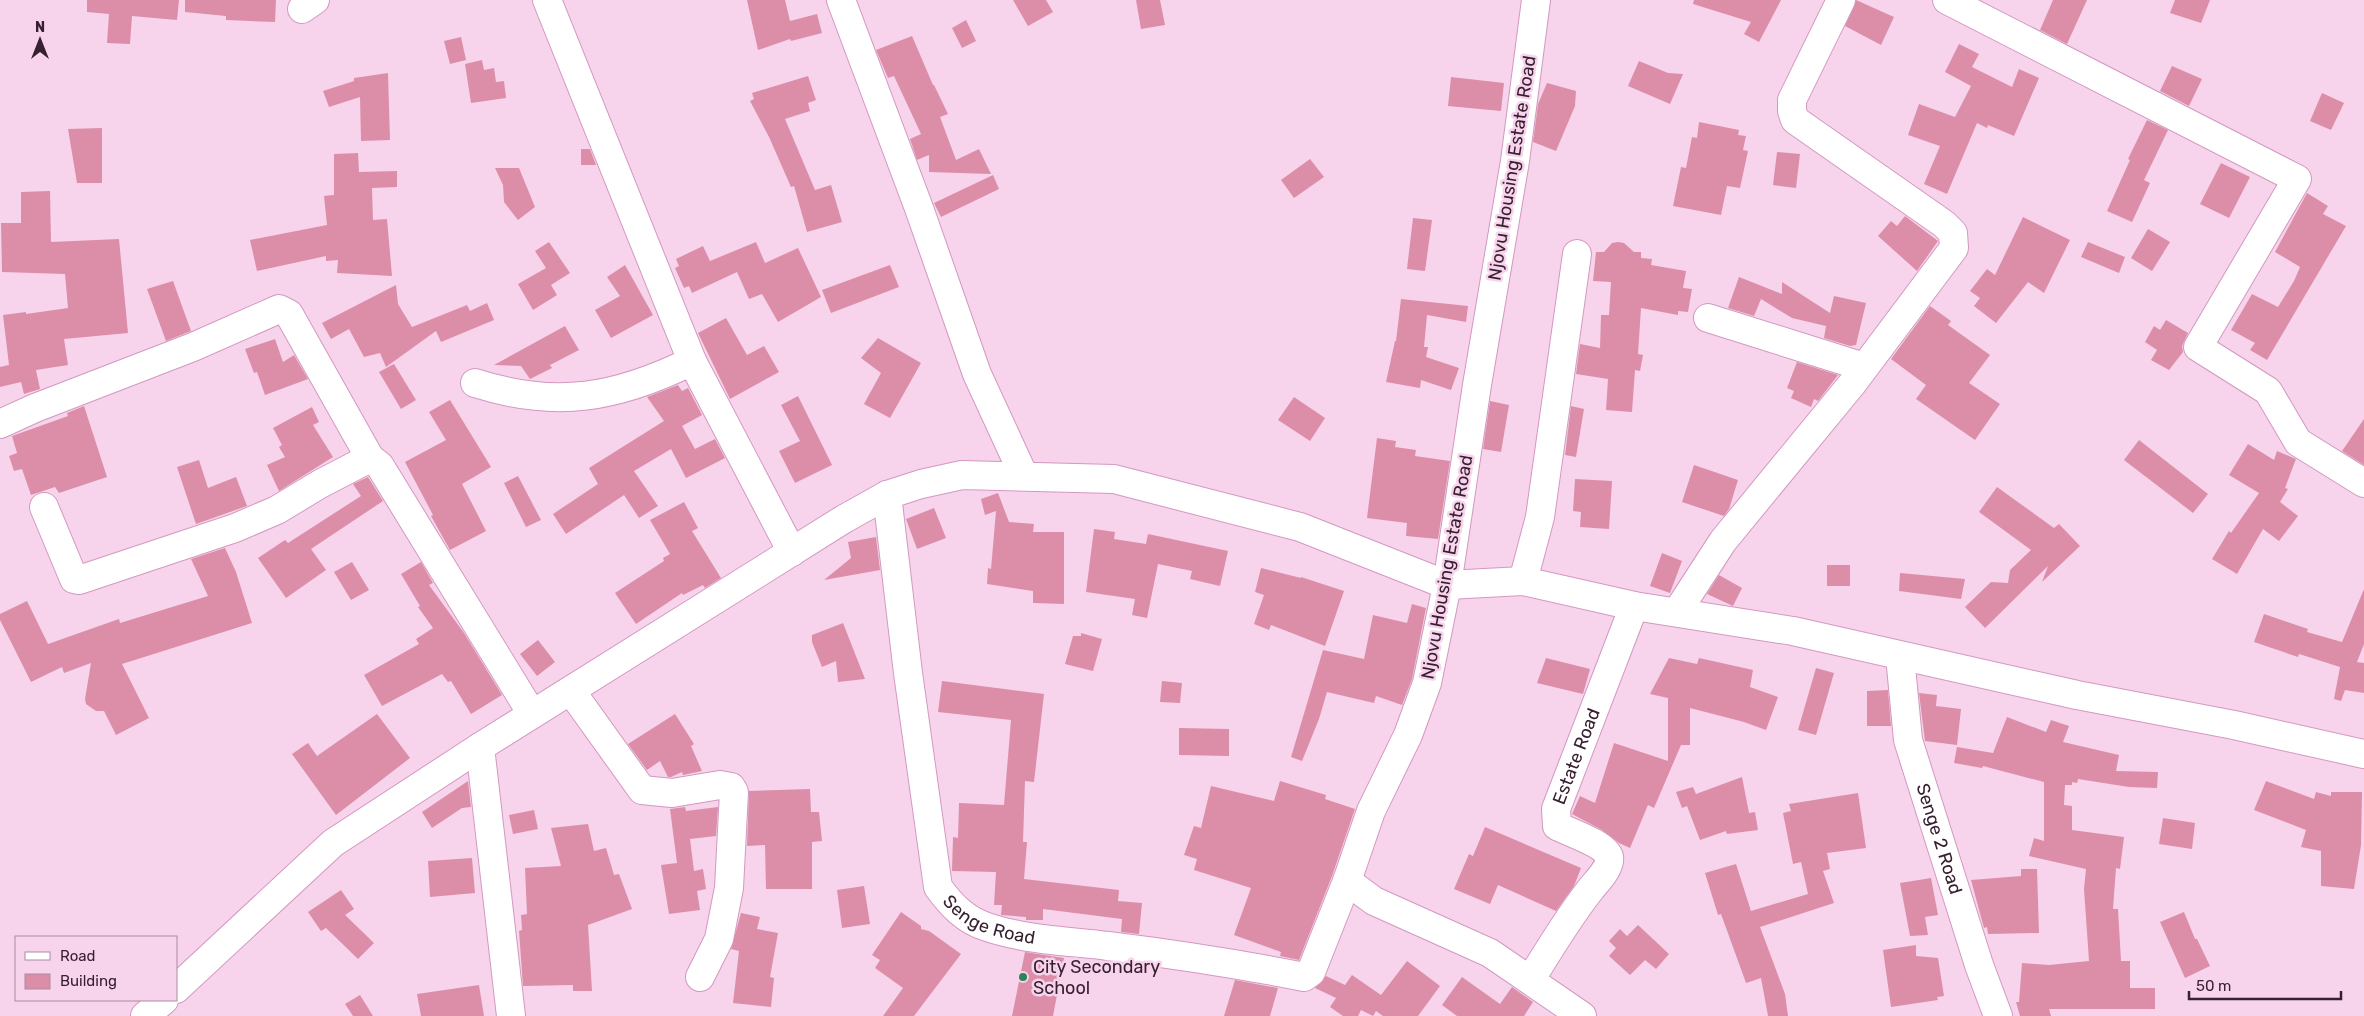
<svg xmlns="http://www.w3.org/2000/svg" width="2364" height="1016" viewBox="0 0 2364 1016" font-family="Rubik,sans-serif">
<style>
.building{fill:#dc8ea9}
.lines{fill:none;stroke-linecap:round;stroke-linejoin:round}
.minor-casing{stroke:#d398c1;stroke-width:30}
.minor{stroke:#fff;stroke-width:28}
.poi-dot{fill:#2b8357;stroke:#f8d3ec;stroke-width:2}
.labels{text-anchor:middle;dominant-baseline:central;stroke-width:5;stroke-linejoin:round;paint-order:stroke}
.street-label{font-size:18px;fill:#372131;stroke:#f8d3ec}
.poi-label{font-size:18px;fill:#372131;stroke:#f8d3ec;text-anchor:start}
</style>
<rect width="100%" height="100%" fill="#f8d3ec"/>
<g class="building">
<path d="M87 0H179L177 20 132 16 130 44 107 43 109 14 87 12Z"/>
<path d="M185 0H276L275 22 226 20V16L185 12Z"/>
<path d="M747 0H785L790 21 817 14 822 33 791 41 790 39 758 50Z"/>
<path d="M1013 0H1046L1053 12 1028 26Z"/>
<path d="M1136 0H1160L1165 25 1141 29Z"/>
<path d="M1694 0H1781L1759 42 1744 34 1751 22 1693 4Z"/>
<path d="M1856 0 1894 17 1881 45 1845 26Z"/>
<path d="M2053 0H2087L2067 44 2040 30Z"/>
<path d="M2175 0H2210L2201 23 2170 13Z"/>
<path d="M966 20 976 41 962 48 952 28Z"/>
<path d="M912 36 933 85H934L948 114 940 117 956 160 979 149 991 174 929 172V155L917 160 910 139 921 134 894 76 888 78 876 50Z"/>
<path d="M461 37 466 60 450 64 444 41Z"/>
<path d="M1959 44 1979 54 1972 67 2012 87 2019 69 2039 78 2014 136 1988 125 1987 128 1977 123 1947 194 1924 184 1940 146 1908 135 1919 104 1955 117 1971 86 1945 72Z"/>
<path d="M482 60 484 70 494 68 496 82 504 81 506 98 471 103 465 64Z"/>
<path d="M1639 61 1668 73 1683 74 1670 104 1628 86Z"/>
<path d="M2172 66 2202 79 2189 106 2160 91Z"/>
<path d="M388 73 390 140 361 141 360 97 329 107 323 91 354 81V78Z"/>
<path d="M808 76 816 100 808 103 810 111 785 119 815 190 831 185 842 222 807 232 794 186 791 187 769 137 750 101 754 99 752 93Z"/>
<path d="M1451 77 1504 83 1501 111 1448 106Z"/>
<path d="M1547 83 1576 91 1575 106 1556 151 1533 142 1538 104Z"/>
<path d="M2322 93 2344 103 2331 130 2310 121Z"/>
<path d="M2147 120 2168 130 2144 180 2150 183 2132 222 2107 211 2130 160 2128 159Z"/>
<path d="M1699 122 1739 130 1738 135 1746 136 1743 150 1748 151 1740 188 1727 186 1721 215 1673 206 1681 167 1686 168 1692 137 1697 138Z"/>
<path d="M102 128V183H77L68 129Z"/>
<path d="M581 149H590L596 165H581Z"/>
<path d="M1777 152 1800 154 1796 188 1773 185Z"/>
<path d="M358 153 359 172 397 171V187L372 188 373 220 387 219 392 276 337 273 338 260 326 261V256L257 271 250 240 327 225 324 196 334 195V154Z"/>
<path d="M1310 159 1324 177 1294 198 1281 180Z"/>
<path d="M2221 163 2250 177 2229 218 2200 204Z"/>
<path d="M495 168H519L535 207 518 220 504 202 503 185Z"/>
<path d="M993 175 999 189 941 217 934 203Z"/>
<path d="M50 191 51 242 119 239 128 333 64 339 68 365 36 370 40 389 24 394 21 382 0 387V367L9 365 3 315 26 312V314L68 308 65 274 2 272 1 223H21V192Z"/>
<path d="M2307 193 2328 206 2323 214 2346 226 2267 360 2250 350 2255 343 2231 330 2252 294 2278 307 2294 281 2300 267 2275 252Z"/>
<path d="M1905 216 1938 241 1917 271 1878 236 1891 221 1897 226Z"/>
<path d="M2023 217 2070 240 2044 293 2028 282 1996 323 1974 306 1980 298 1970 291 1987 269 1995 275Z"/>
<path d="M1413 218 1432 220 1425 271 1407 269Z"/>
<path d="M2148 229 2170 242 2152 271 2131 258Z"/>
<path d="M549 242 570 273 551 285 557 295 533 310 518 284 546 268 535 251Z"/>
<path d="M756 242 765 263 798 248 821 297 778 322 762 294 749 299 737 272 692 293 689 286 684 288 675 268 679 266 676 259 703 246 710 261Z"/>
<path d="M1618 242 1624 243 1634 252H1641V258L1652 259 1651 265 1686 271 1683 288 1692 289 1688 312 1678 311V315L1641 308 1638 354 1643 355 1640 371 1635 370 1632 412 1606 410 1608 379 1576 374 1580 344 1600 348 1601 315H1609L1611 282 1593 281 1596 252H1604L1612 243Z"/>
<path d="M2088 242 2125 257 2119 273 2081 257Z"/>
<path d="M625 265 653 315 611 338 595 310 620 296 607 277Z"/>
<path d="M890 265 899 287 831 313 822 290Z"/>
<path d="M1739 277 1782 294V282L1830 313 1834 296 1866 303 1856 345 1850 346 1824 338 1826 326 1792 318 1761 299 1754 316 1728 308Z"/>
<path d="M173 281 191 331 166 341 147 289Z"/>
<path d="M396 285 398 304 412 327 467 305 470 311 487 303 494 320 441 342 436 331 386 367 380 353 364 357 349 329 331 339 322 323Z"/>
<path d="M1401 299 1468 306 1466 322 1427 315 1424 347H1428L1426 357 1459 368 1451 390 1421 380 1420 388 1386 382 1395 341H1396Z"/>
<path d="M1930 306 1951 321 1948 325 1990 355 1969 383 2000 404 1975 440 1916 399 1926 385 1891 359Z"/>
<path d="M726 318 747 355 764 346 779 372 730 399 698 333Z"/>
<path d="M2166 320 2188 333 2182 346 2183 352 2169 370 2151 360 2157 350 2145 342 2154 326 2160 330Z"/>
<path d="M565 326 579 350 550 365 552 368 530 379 521 366 494 365Z"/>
<path d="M878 338 921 363 890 418 864 404 881 373 861 358Z"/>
<path d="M275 339 283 362 294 355 308 379 265 395 257 372 254 373 245 349Z"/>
<path d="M1797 362 1838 375 1818 401 1814 399 1811 407 1791 398 1794 391 1787 388Z"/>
<path d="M394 364 416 400 401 409 379 372Z"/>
<path d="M678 385 682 391 688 388 702 415 682 426 695 449 715 439 725 458 686 478 671 449 634 471 658 506 639 518 624 495 566 534 553 514 598 484 589 468 664 421 647 397Z"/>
<path d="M798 396 832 465 795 483 779 451 800 441 781 405Z"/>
<path d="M1294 397 1325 418 1310 441 1278 420Z"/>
<path d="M450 400 491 467 462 484 486 531 450 550 431 516 433 515 405 462 446 440 429 412Z"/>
<path d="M1490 401 1509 405 1501 452 1483 449Z"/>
<path d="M84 406 107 477 59 493 55 487 31 495 22 469 14 471 9 456 17 453 12 436 68 416 67 413Z"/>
<path d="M1571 406 1584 409 1576 457 1565 455Z"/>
<path d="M312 407 319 422 313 425 333 457 279 491 267 465 285 457 279 447 282 445 273 428Z"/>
<path d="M2364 419V465L2342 451Z"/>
<path d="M1377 438 1396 441 1395 447 1416 450 1415 456 1450 461 1438 539 1406 536 1407 523 1367 518Z"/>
<path d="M2139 440 2208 494 2193 513 2124 460Z"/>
<path d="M2248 444 2274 460 2277 451 2296 459 2285 488 2288 489 2280 502 2298 516 2279 541 2263 529 2237 574 2212 559 2229 531 2231 533 2259 493 2229 475Z"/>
<path d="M199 460 208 488 236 477 247 506 196 524 177 467Z"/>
<path d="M1694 465 1738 480 1729 509 1724 516 1682 502Z"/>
<path d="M518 476 541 520 526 527 504 483Z"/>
<path d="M368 477 383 501 311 549 326 570 286 598 258 558 285 540 288 543 361 496 353 484Z"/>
<path d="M1575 479 1612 481 1609 529 1580 527 1581 512 1573 511Z"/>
<path d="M1997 487 2054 528 2059 524 2080 546 2042 582 2048 566 1985 628 1965 607 1991 582 2008 583 2010 570 2031 550 1979 512Z"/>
<path d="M998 493 1009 522 1034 524 1033 532H1064V604L1033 603V591L987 584 988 568 991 569 996 511 985 515 981 499Z"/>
<path d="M684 502 698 528 692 531 721 578 705 588 703 585 683 595 682 593 636 624 615 593 664 561 663 558 670 554 650 520Z"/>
<path d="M934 508 946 538 917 549 906 519Z"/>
<path d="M1094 529 1115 532 1114 539 1146 544 1148 534 1228 551 1220 586 1190 579 1192 571 1158 564 1147 618 1132 615 1135 599 1086 592Z"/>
<path d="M876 537 880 570 824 580 851 558 848 542Z"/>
<path d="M225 548 236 572 252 623 122 664 149 718 116 735 104 711H96L86 704 85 699 91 663 64 673 62 667 31 682 0 620V614L27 601 48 644 119 619 120 623 208 596 191 559Z"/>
<path d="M1662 553 1682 561 1670 593 1650 586Z"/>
<path d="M352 562 369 590 351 600 334 572Z"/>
<path d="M421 562 433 583 429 585 464 633 502 695 471 714 451 681 448 682 442 674 382 706 364 675 419 644 416 639 433 628 418 607 420 606 401 574Z"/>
<rect x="1827" y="565" width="23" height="21"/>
<path d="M1261 568 1301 578V577L1344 591 1325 646 1271 625 1269 630 1254 624 1264 595 1255 592Z"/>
<path d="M1900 573 1965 579 1961 599 1899 591Z"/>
<path d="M1719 575 1742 588 1733 606 1707 594Z"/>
<path d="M2364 589V644L2357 662 2364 663V693L2345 690 2341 701 2334 699 2340 667 2299 654 2298 657 2254 642 2264 614 2308 629 2307 632 2342 642Z"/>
<path d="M1412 604 1426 608 1412 679 1402 705 1376 696 1374 703 1327 692 1319 719 1302 761 1291 757 1323 650 1364 659 1373 615 1407 623Z"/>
<path d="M843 623 865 679 838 682 836 661 822 667 812 642V635Z"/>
<path d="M1081 633 1102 639 1093 671 1065 664 1073 636H1081Z"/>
<path d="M538 640 555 662 537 676 520 654Z"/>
<path d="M1546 658 1590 669 1583 694 1537 683Z"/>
<path d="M1669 658 1697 664 1699 658 1753 670 1750 687 1778 697 1766 730 1744 722 1690 708V745H1681L1654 808 1648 805 1630 848 1619 843 1602 830 1572 814 1580 796 1595 803 1614 743 1668 761V698L1650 694Z"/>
<path d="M1816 668 1834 673 1816 735 1798 730Z"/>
<path d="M942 681 1044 694 1034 782 1025 781 1023 842H1027L1024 879 1119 890 1118 901 1142 903 1139 934 1121 932 1122 919 1043 909V920H1026V917L1001 915 1002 905H994L996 872 952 871 953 837 958 838 959 803 1004 805 1011 720 938 712Z"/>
<path d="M1162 681 1182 683 1180 703 1160 702Z"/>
<path d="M1888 690 1891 726H1867V691Z"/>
<path d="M1919 693 1937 695 1936 706 1961 709 1957 745 1925 741Z"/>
<path d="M377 714 410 758 336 815 292 754 308 743 317 756Z"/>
<path d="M675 714 694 744 691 746 702 771 683 775 682 772 671 777H668L660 761 647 770 628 744Z"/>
<path d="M2007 717 2046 732 2051 720 2069 726 2063 742 2119 755 2116 771 2158 772 2157 788 2129 787 2078 779 2077 783 2072 782V785H2065L2064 805 2072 806V830L2124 837 2120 869 2116 868 2113 909H2118L2121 961H2130V988H2155V1009H2049L2051 1016H2020L2016 1002H2019L2022 963 2049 965 2089 961 2084 889 2086 869 2029 856 2034 838 2044 841V782L1983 766 1982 768 1954 763 1957 747 1993 753Z"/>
<path d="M1179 728 1229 729V756L1179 755Z"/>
<path d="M1742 777 1749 813 1755 812 1758 830 1727 834 1726 831 1700 840 1687 806 1682 808 1676 792 1693 787 1696 794Z"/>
<path d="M468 781 471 807 462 808 432 828 422 812Z"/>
<path d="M1280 781 1326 795 1325 799 1355 809 1332 876 1299 960 1280 956 1281 952 1234 935 1251 888 1194 870 1197 859 1184 855 1194 826 1201 828 1211 786 1274 801Z"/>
<path d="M2266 781 2314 799 2316 792 2331 796V792H2362L2361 845 2354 889 2321 886V851L2301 847 2306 830 2254 810Z"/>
<path d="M810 789 811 812H819L822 841 812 842V889H766L765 845 747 846 749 791Z"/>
<path d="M1858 793 1866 848 1827 853 1830 869 1823 871 1834 903 1760 927 1785 994 1788 1016H1768L1761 978 1746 983 1721 914 1718 915 1705 873 1736 864 1751 911 1808 894 1801 862 1793 864 1783 813 1791 811 1789 804Z"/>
<path d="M685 807 686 811 718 807 716 836 690 839 694 871 703 869 706 889 697 891 700 910 669 914 661 865 677 863 670 809Z"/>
<path d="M534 810 538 829 513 834 509 815Z"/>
<path d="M2163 818 2195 823 2192 849 2159 844Z"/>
<path d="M588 824 594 851 606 848 614 875 619 874 632 909 588 925 592 991H573V985L523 986 519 931 522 930 521 915 527 914 525 868 561 866 551 828Z"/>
<path d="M1485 827 1581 868 1574 886 1556 911 1498 885 1490 904 1454 889 1469 854 1473 856Z"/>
<path d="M472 858 475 893 430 897 428 861Z"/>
<path d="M2021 869H2037L2039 933 1988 934 1987 927 1984 928 1971 880 2021 876Z"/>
<path d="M1931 878 1938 915 1925 917 1928 935 1910 936 1900 883Z"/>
<path d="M864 886 870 924 842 928 837 890Z"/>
<path d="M341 890 354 909 345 915 374 943 358 959 326 928 321 931 308 912Z"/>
<path d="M901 912 921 926V929L929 931 961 954 914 1016H883L903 988 875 968 880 960 872 955Z"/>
<path d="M2184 912 2195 939H2197L2210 966 2185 978 2160 922Z"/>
<path d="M741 913 760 917 757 929 778 933 770 977 774 978 771 1007 733 1003 739 951 731 949Z"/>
<path d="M1638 925 1669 954 1656 969 1645 960 1630 975 1609 956 1616 948 1609 941 1620 929 1627 936Z"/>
<path d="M1916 945V956L1938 958 1944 996 1937 997 1938 1000 1891 1007 1883 950Z"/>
<path d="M1025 952 1064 958 1053 1016H1012Z"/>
<path d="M1407 961 1440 986 1418 1016H1383L1376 1011 1373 1016 1361 1010 1358 1016H1343L1330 1007 1336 998 1315 988 1326 976 1345 985 1352 975 1381 995Z"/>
<path d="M1462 977 1500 1004 1512 987 1533 1002 1524 1016H1457L1442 1005Z"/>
<path d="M1235 980 1278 988 1270 1016H1224Z"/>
<path d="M479 985 484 1016H421L417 994Z"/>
<path d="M360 995 373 1016H353L345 1004Z"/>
</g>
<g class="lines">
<g class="minor-casing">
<g id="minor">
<path d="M547 0 692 361"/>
<path d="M841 0 920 211 977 374 1024 476"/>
<path d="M1536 0 1515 161 1477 385 1447 585 1427 683 1408 735 1371 811 1347 881 1374 901 1490 953 1582 1016"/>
<path d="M1947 0 2297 179 2198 347 2268 391 2298 442 2364 483"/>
<path d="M302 9 315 0"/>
<path d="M1708 318 1864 367"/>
<path d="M475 383C556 409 617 398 692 361L792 552"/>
<path d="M0 424 35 408 193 347 279 309 289 314 294 323 370 458 380 466 532 714"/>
<path id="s1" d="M887 495 908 673 938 887C951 905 965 920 987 927 1025 940 1068 941 1108 946 1173 954 1239 964 1304 977L1311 972 1347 881"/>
<path d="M44 507 74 579 79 580 235 528 277 510 320 484 370 458"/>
<path d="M1523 581 1540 517 1577 254"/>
<path d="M1677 612 1723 541 1852 384 1954 248 1953 233 1944 224 1795 120 1792 111V100L1841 0"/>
<path id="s2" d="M1900 656 1908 740 1979 965 1998 1016"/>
<path d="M571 691 642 790 672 793 720 785 731 787 734 792 729 888 719 939 700 977"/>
<path d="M480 747 511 1016"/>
<path id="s3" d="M1531 979C1550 948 1568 918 1590 890 1596 882 1611 868 1609 857 1605 844 1569 832 1557 826L1556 809 1634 606"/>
<path d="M176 989 333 843 480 747 844 519 887 495 921 484 962 475 1114 479 1300 527 1447 585 1523 581 1634 606 1793 631 2077 695 2234 725 2364 754"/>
<path d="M145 1016 164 1000"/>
</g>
</g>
<use href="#minor" class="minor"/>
</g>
<circle class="poi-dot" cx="1023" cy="977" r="5"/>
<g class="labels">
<g class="street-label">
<text transform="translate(1512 168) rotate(-81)">Njovu Housing Estate Road</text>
<text transform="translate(1447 567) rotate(-80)">Njovu Housing Estate Road</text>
<text stroke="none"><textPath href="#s3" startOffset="281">Estate Road</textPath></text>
<text stroke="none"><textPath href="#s2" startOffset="188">Senge 2 Road</textPath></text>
<text stroke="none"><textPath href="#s1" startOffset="459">Senge Road</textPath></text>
</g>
<g class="poi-label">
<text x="1033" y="967">City Secondary<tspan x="1033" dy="21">School</tspan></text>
</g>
</g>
<rect x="15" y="936" width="162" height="65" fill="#f8d3ec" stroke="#ab8ca1"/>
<rect x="25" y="952" width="25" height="8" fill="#ffffff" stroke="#ab8ca1"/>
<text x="60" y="961" font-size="15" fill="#372131">Road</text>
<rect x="25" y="974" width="25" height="15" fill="#dc8ea9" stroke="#ab8ca1"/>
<text x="60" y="986" font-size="15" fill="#372131">Building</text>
<g transform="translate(40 40)" stroke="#f8d3ec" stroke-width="4" paint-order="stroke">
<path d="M0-4L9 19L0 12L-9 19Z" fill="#372131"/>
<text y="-8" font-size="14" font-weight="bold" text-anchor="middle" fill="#372131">N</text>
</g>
<path d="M2189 991v8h152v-8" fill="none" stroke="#372131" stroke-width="2.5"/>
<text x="2196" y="991" font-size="15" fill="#372131" stroke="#f8d3ec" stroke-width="4" paint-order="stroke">50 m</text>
</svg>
